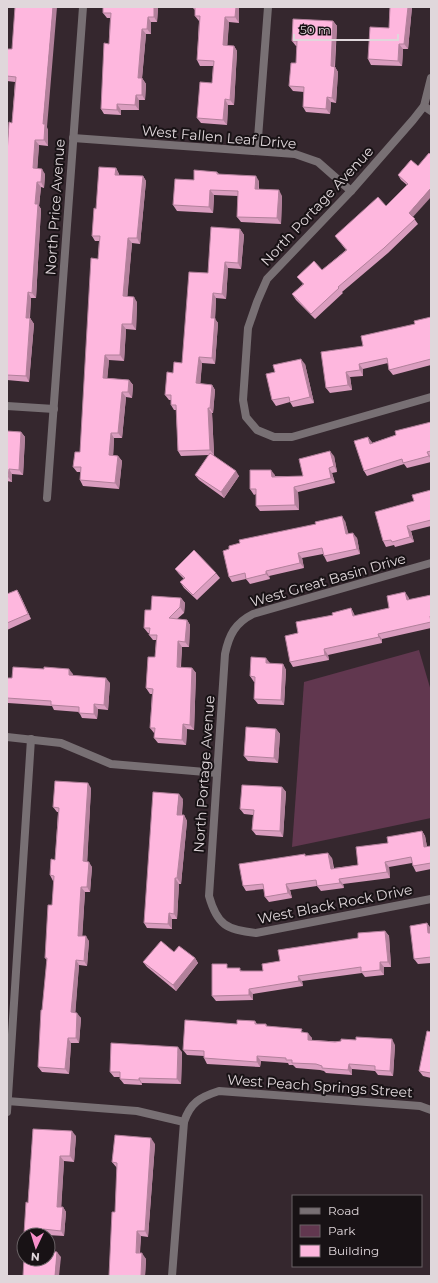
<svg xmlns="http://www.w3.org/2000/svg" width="438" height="1283" viewBox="0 0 438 1283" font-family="Montserrat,sans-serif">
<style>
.green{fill:#61374f}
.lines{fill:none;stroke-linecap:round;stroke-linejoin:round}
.street{stroke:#787074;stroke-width:8}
.wall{fill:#da9dbf}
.shaded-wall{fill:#b2809b}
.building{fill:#feb7de;stroke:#b2809b}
.labels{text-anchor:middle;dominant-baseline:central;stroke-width:4;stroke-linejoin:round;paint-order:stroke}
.street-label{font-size:14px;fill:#e0d7db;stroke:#181215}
</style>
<rect width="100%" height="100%" fill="#35272e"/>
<path class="green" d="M419 650 431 691V818L292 847 304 682Z"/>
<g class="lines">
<g class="street">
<path d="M431 78 424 106 413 120 351 191 267 279 257 302 248 328 243 400 246 417 257 430 274 437H292L431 397"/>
<path d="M424 106 431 111"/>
<path d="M73 138 295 154 318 162 351 191"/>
<path d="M257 151 268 7"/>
<path d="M7 406 54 409"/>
<path d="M47 498 83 7"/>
<path d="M431 563 253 614C235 623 229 635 225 654L209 896C217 925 227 930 256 933L431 899"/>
<path d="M7 737 61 743 111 764 217 773"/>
<path d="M7 1101 137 1111 184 1122C190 1103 200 1097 219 1091L420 1106 431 1110"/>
<path d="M7 1112 31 739"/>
<path d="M172 1276 184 1122"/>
</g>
</g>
<g class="wall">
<path d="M103 7H158V8L157 22H151V34H146L142 78 146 84 145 100H139V110H121V115L104 114 101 109 109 44 110 18H107L103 13Z"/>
<path d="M192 7H239V23L229 22 227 46H234L237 51 234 105H228L227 125 201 123 197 118 212 83 213 66H200L197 60 199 21 195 16V10Z"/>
<path d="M390 7H412L408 49H403L402 66 371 65 368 59 389 28Z"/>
<path d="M333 21 337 26 335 67 338 72 336 103 331 102 330 114 306 112 303 107 304 92 293 91 289 86 296 63 297 46H296L292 41Z"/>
<path d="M7 49 48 130V146L39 145 37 169 45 174 44 188 41 187 39 206 41 209 36 298H31L30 318 34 324 29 382 7 380V154L12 123 15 82 7 81Z"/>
<path d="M411 160 413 217 418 224 388 253 342 292 343 293 315 319 296 300 292 294 303 284 297 277 322 270 346 250 335 236 386 206 407 185 401 180 398 175Z"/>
<path d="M116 168 119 174V175L143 176 146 181 140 244 132 243 127 297 137 302 136 330 126 329 124 361 109 360 107 378 129 380 133 385 132 398 126 397 122 438H114L113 455 118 456 122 461 119 489 83 486 80 480V472H77L73 467 80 452 98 259 99 241H95L92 236 96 209Z"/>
<path d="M217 172 219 174 259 181V189L282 196 281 224 241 222 237 217 238 196 214 195 213 213 177 211 173 205 194 180Z"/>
<path d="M240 229 244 235 241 269 228 268 226 299 216 298 215 319 218 323 215 364 202 363 200 384 212 385 215 390 213 413H212L214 455H212L239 476 224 498 199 480 195 475 209 455 181 456 178 451 176 410H174L171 405V400H169L165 395 173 373 182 363 208 273Z"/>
<path d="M431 317V365L393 375 389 370 388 363 363 369V376L350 377 352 390 330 393 326 388 363 346 415 324Z"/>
<path d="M305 364 314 403 293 407 290 402 276 406 272 400 275 372Z"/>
<path d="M431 422V462L407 468 404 464 367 476 364 471 368 437 372 443 396 435Z"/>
<path d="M7 431 21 432 25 437 23 475 12 474V482L7 481Z"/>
<path d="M334 456 337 472 332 473 335 483 298 492 299 510 260 511 256 506V494L254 495 250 489 275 475V476H303Z"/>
<path d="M431 490V526L411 531 414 542 395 547 394 545 386 547 383 541 414 501Z"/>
<path d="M345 521 348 534 357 538 360 554 327 562 323 554 302 558 304 568 269 576 270 579 250 584 246 579 232 582 229 577Z"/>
<path d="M175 569 216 573 220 578 197 600 184 588 180 582 184 579 179 574Z"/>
<path d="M17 590 20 595 31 619 7 630V594Z"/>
<path d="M431 595V628L382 639V643L328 655 329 660 293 667 290 662 298 633 333 615 351 608 355 616 389 608 409 598V600Z"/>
<path d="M181 598 185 603 184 613 177 619 187 620 190 625 189 647H182L181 667 192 668 196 673 194 730 187 729 186 745 158 743 154 738V733L150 728 152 694H150L146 688 155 657 156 640H153L149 635 150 633H148L144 628 151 610Z"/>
<path d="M270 663V664H283L286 670 284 705 258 704 254 699 255 682H254L250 676Z"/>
<path d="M73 674V675L110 683 108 710 98 709 97 719 82 718 79 712 54 710 52 706 8 703V706H7V678H12Z"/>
<path d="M276 729 280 734 278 763 248 761 244 756Z"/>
<path d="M282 787 286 792 283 837 256 835 252 830 253 815 244 814 240 809Z"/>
<path d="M91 788 87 862 92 867 90 892H85L82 936 89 941 87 966 79 965 75 1013 81 1018 79 1043H71L69 1074 42 1072 38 1067 47 960 45 958 52 905 54 881H53L50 875 55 860 58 812H57L53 807Z"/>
<path d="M183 799 182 815H184L187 821 181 884H179L177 919H172V929L147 928 144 923Z"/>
<path d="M422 831 425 836 427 847 431 846V869L416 872 413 866 412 863 389 867 390 878 343 884 344 888 321 891 317 886 290 890 292 898 269 902 265 897 264 889 246 891 243 886 306 856 332 858 334 868 358 865 388 843Z"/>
<path d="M427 923 431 929V963L418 964 414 959Z"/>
<path d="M385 931 389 936 391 967H384V975L365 977 362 973 302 981 303 986 253 994V1000L216 1001 212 996 230 968 243 971H263L280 961Z"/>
<path d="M174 952 195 958 198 963 176 991 147 967 143 962Z"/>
<path d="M255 1021 257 1024H266L267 1026 304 1032 312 1038V1040L395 1045 393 1076 378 1075 375 1071 352 1069V1075L326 1073 324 1071 320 1070 296 1068 293 1065H289L288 1063 261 1061 260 1067 207 1064 204 1058V1056L187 1055 183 1050Z"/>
<path d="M431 1032V1078L423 1076 419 1071Z"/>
<path d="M182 1052 181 1084 142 1083V1085L124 1084 120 1079V1077H114L110 1072Z"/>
<path d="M33 1129 76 1136 74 1162 64 1161 61 1207H63L66 1212 64 1236 47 1235H25L24 1234 28 1203Z"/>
<path d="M155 1144 148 1237 141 1236 140 1253 146 1259 145 1276H109L115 1212 117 1168 112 1162Z"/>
</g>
<g class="shaded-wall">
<path d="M53 7H57L47 127 48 130V146L44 140 43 124Z"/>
<path d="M154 7 158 8 157 22 154 17Z"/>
<path d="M236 7H239V23L235 17Z"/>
<path d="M408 7H412L408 49 404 44Z"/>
<path d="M148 17 151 22V34L147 29Z"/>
<path d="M225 17 229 22 227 51 223 45Z"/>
<path d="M333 21 337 26 334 72 331 66Z"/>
<path d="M142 29 146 34 142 78 146 84 145 100 142 95 138 78Z"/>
<path d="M399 44 403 49 402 66 398 61Z"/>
<path d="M234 46 237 51 234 105 230 100Z"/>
<path d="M335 67 338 72 336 103 332 98Z"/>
<path d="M136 95 139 100V110L135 105Z"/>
<path d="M327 97 331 102 330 114 326 109Z"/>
<path d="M225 99 228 105 227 125 223 120Z"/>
<path d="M117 104 121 110V115L117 110Z"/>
<path d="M35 140 39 145 37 174 33 168Z"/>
<path d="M116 168 119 174V180L115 175Z"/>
<path d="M42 169 45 174 44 188 41 182Z"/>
<path d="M143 176 146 181 140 244 137 238Z"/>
<path d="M256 176 259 181 258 194 255 189Z"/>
<path d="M37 182 41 187 39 206 41 209 36 298 32 293 35 204Z"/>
<path d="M431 188V197L412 218 409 213Z"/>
<path d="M210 190 214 195 213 213 209 207Z"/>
<path d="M279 190 282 196 281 224 277 218Z"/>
<path d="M240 229 244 235 241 269 238 263Z"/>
<path d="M128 238 132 243 127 302 123 296Z"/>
<path d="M225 262 228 268 226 299 222 294Z"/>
<path d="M28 292 31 298 29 324 26 318Z"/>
<path d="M213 293 216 298 215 319 218 323 215 364 212 358 211 318Z"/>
<path d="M134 297 137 302 136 330 132 324Z"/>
<path d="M30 318 34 324 29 382 26 376Z"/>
<path d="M122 324 126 329 124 361 120 355Z"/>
<path d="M105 355 109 360 107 383 103 378Z"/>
<path d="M199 357 202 363 200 389 196 383Z"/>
<path d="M301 359 305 364 314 403 310 397Z"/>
<path d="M359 364 363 369V376L360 370Z"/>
<path d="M346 372 350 377 352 390 348 385Z"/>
<path d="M129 380 133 385 132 398 128 392Z"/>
<path d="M212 385 215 390 213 413 210 408Z"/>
<path d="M122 392 126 397 122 438 118 433Z"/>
<path d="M208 408 212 413 214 455 210 450Z"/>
<path d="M21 432 25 437 23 475 19 470Z"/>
<path d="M111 433 114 438 113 460 109 455Z"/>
<path d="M368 437 372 442 374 449 370 444Z"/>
<path d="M330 451 334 456 337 472 334 466Z"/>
<path d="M427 452 431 457V460Z"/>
<path d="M118 456 122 461 119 489 115 483Z"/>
<path d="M329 468 332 473 335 483 331 478Z"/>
<path d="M9 469 12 474V482L8 477Z"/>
<path d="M271 470 275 475V482L272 477Z"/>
<path d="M236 471 239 476 224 498 221 492Z"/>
<path d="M294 487 298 492 299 510 295 505Z"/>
<path d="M342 516 345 521 350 539 346 534Z"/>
<path d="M407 526 411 531 414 542 410 537Z"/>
<path d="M353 533 357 538 360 554 357 549Z"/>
<path d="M298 553 302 558 304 568 300 563Z"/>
<path d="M266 571 269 576 270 579 266 574Z"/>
<path d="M17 590 20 595 31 619 28 614Z"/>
<path d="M405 592 409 598 411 606 407 600Z"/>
<path d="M181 598 185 603 184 613 180 607Z"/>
<path d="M351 608 354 614 356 621 353 616Z"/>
<path d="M187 620 190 625 189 647 185 642Z"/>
<path d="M378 634 382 639V643L379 637Z"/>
<path d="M178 641 182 647 180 672 177 667Z"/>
<path d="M324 649 328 655 329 660 325 655Z"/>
<path d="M266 658 270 663V669L266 663Z"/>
<path d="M283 664 286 670 284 705 281 700Z"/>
<path d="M192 668 196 673 194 730 190 725Z"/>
<path d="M69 669 73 674 72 680 69 675Z"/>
<path d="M106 678 110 683 108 710 104 705Z"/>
<path d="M94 704 98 709 97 719 94 714Z"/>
<path d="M183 724 187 729 186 745 182 740Z"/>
<path d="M276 729 280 734 278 763 274 758Z"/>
<path d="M88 783 91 788 87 867 83 861Z"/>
<path d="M282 787 286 792 283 837 280 831Z"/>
<path d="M179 794 183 799 181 820 177 815Z"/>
<path d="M184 815 187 821 181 884 177 878Z"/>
<path d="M422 831 425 836 428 852 424 847Z"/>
<path d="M328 853 332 858 334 874 331 869Z"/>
<path d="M89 862 92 867 90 892 87 887Z"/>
<path d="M385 862 389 867 390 878 387 872Z"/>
<path d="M175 878 179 884 177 919 174 914Z"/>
<path d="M339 879 343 884 344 888 340 883Z"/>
<path d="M286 884 290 890 292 898 288 893Z"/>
<path d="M81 887 85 892 82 941 78 936Z"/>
<path d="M169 913 172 919V929L168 924Z"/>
<path d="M427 923 431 929V937L428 933Z"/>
<path d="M385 931 389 936 391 967 388 962Z"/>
<path d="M86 936 89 941 87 966 84 961Z"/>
<path d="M195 958 198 963 176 991 173 985Z"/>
<path d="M76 960 79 965 75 1018 71 1012Z"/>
<path d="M380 962 384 967V975L380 970Z"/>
<path d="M298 976 302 981 303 986 299 981Z"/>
<path d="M249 989 253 994V1000L249 995Z"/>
<path d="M77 1013 81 1018 79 1043 76 1038Z"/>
<path d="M308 1033 312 1038V1045L308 1040Z"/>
<path d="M68 1038 71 1043 69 1074 65 1069Z"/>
<path d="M392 1039 395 1045 393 1076 390 1071Z"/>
<path d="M178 1047 182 1052 181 1084 177 1079Z"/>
<path d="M257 1056 261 1061 260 1067 257 1062Z"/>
<path d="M349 1064 352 1069V1075L348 1070Z"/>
<path d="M139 1078 142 1083V1085L139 1080Z"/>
<path d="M72 1131 76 1136 74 1162 70 1156Z"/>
<path d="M151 1138 155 1144 148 1237 145 1231Z"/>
<path d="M60 1156 64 1161 61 1212 57 1207Z"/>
<path d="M63 1207 66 1212 64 1236 61 1231Z"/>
<path d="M43 1229 47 1235H43Z"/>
<path d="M137 1231 141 1236 139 1258 136 1253Z"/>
<path d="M57 1252 61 1257 59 1276H55Z"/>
<path d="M142 1253 146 1259 145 1276H141Z"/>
</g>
<g class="building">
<path d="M15 7H53L43 124H45L44 140H35L33 168 42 169 41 182H37L35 204H38L32 293 28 292 26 318H30L26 376 7 375V154L9 122 12 123 16 77 7 76V49H12Z"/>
<path d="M103 7H154V17H148L147 29H142L138 78H142V95H136L135 105 117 104V110L101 109 104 43 109 44 111 13H103Z"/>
<path d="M195 7H236L235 17H225L223 45 234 46 230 100 225 99 223 120 197 118 200 82 212 83 214 61 197 60 200 16H195Z"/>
<path d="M390 7H408L404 44H399L398 61 368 59 370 27 389 28Z"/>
<path d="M293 19 333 21 331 66 335 67 332 98 327 97 326 109 303 107 304 87 289 86 291 63H296L297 41H292Z"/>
<path d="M429 153 431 155V188L409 213 415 219 384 248 338 287 339 288 311 314 292 294 304 284 297 277 314 261 322 270 347 250 335 236 378 197 386 206 408 184 398 175 411 160 418 166Z"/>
<path d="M99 167 116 168 115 175 143 176 137 238H128L123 296 134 297 132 324H122L120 355H105L103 378 129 380 128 392H122L118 433H111L109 455 118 456 115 483 80 480 81 467H73L75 452H80L91 258 98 259 100 236H92L94 208 96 209Z"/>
<path d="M194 170 217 172V174L256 176 255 189 279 190 277 218 237 217 238 191 210 190 209 207 173 205 175 179 194 180Z"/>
<path d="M211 227 240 229 238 263 225 262 222 294 213 293 211 318H215L212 358 199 357 196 383 212 385 210 408H208L210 450 178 451 176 405H171V395H165L167 372 173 373 174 362 182 363 189 272 208 273Z"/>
<path d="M431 317V359L389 370 387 358 359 364 360 370 346 372 348 385 326 388 321 352 363 346 361 336 415 324 414 321Z"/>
<path d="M301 359 310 397 290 402 289 397 272 400 266 374 275 372 273 365Z"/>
<path d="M431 422V451L427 452 429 456 403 463 402 459 364 471 354 441 368 437 370 444 396 435 395 431Z"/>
<path d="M7 431 21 432 19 470 9 469 8 477 7 476Z"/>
<path d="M330 451 334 466 329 468 331 478 294 487 295 505 256 506V489H250V470H271L272 477 303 476 299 459Z"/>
<path d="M210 453 236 471 221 492 195 475Z"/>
<path d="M431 490V520L407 526 410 537 392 542 391 540 383 541 375 512 414 501 412 495Z"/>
<path d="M342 516 346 534 353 533 357 549 324 556 322 548 298 553 300 563 266 571V574L246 579 245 573 229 577 223 551 229 549V546L240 543 239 540 316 524 315 522Z"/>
<path d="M194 550 216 573 193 595 180 582 185 578 175 569Z"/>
<path d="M17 590 28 614 7 623V594Z"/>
<path d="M405 592 407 600 431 595V616H430L431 622 378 634 379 637 324 649 325 655 290 662 285 636 298 633 296 622 333 615 332 613 351 608 353 616 389 608 387 596Z"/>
<path d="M152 596 181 598 180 607 169 618 187 620 185 642 178 641 177 667 192 668 190 725 183 724 182 740 154 738 155 728H150L153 689 146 688 148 657H155L157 635H149L150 628H144L145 610H151Z"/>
<path d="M251 657 266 658V663L283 664 281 700 254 699 255 677 250 676Z"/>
<path d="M13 667 44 669V667L69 669V675L106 678 104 705 94 704V714L79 713V707L51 705V701L7 698V678H12Z"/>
<path d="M246 727 276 729 274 758 244 756Z"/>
<path d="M55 781 88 783 83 861 89 862 87 887H81L78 936H86L84 961 76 960 71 1012 77 1013 76 1038H68L65 1069 38 1067 41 1010H42L47 958H45L48 905H52L54 876 50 875 51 859 55 860 59 808 53 807Z"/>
<path d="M242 785 282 787 280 831 252 830 254 810 240 809Z"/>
<path d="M153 792 179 794 177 815H184L177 878H175L174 914 169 913 168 924 144 923Z"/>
<path d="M422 831 424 847 431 846V863L413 866 411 857 385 862 387 872 339 879 340 883 317 886 316 880 286 884 288 893 265 897 263 884 243 886 239 864 305 854V856L328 853 331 869 358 865 356 847 388 843 387 837Z"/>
<path d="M427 923 428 933H431V957L414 959 410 926Z"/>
<path d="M385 931 388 962H380V970L361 972V967L298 976 299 981 249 989V995L212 996V964H227V968H240V971H263L262 964 280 961 278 950 358 938V933Z"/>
<path d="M161 941 174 952 179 946 195 958 173 985 143 962Z"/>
<path d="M185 1020 237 1024V1020L255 1021V1024H266V1026L302 1029 301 1032 308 1033V1040L335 1042 341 1041V1039L356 1040V1037L392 1039 390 1071 375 1070V1066L349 1064 348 1070 322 1068V1066L316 1064 292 1063V1060H286V1058L257 1056V1062L204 1058V1051L183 1050Z"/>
<path d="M427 1031 431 1032V1073L419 1071Z"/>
<path d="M111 1043 178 1047 177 1079 139 1078V1080L120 1079V1072H110Z"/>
<path d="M33 1129 72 1131 70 1156H60L57 1207H63L61 1231 43 1229V1235H26V1234H24L26 1202 28 1203Z"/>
<path d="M115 1135 151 1138 145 1231H137L136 1253H142L141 1276H109L112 1212H115L117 1163 112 1162Z"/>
<path d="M48 1251 57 1252 55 1276H23L24 1259H48Z"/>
</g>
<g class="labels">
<g class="street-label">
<text transform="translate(219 137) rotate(5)">West Fallen Leaf Drive</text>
<text transform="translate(317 206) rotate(-47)">North Portage Avenue</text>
<text transform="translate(55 207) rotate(-86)">North Price Avenue</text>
<text transform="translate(328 580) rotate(-16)">West Great Basin Drive</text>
<text transform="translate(204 774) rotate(-86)">North Portage Avenue</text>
<text transform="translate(335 904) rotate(-11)">West Black Rock Drive</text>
<text transform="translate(320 1086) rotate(4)">West Peach Springs Street</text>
</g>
</g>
<rect width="438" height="1283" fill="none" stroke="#e0d7db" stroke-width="16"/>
<rect x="292" y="1195" width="130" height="72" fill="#181215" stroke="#686164"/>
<rect x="300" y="1208" width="20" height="6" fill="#787074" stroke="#686164"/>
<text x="328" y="1215" font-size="12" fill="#e0d7db">Road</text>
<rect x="300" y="1225" width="20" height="12" fill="#61374f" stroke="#686164"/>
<text x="328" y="1235" font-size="12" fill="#e0d7db">Park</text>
<rect x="300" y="1245" width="20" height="12" fill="#feb7de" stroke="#686164"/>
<text x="328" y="1255" font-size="12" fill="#e0d7db">Building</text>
<g transform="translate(36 1247) rotate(184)"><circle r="19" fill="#181215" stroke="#686164"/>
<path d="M0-3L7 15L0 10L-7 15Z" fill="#f890cb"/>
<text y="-6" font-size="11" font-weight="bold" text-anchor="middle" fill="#e0d7db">N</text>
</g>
<path d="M294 34v6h104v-6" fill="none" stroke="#e0d7db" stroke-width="2"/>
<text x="300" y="34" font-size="12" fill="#e0d7db" stroke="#181215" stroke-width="3" paint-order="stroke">50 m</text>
</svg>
